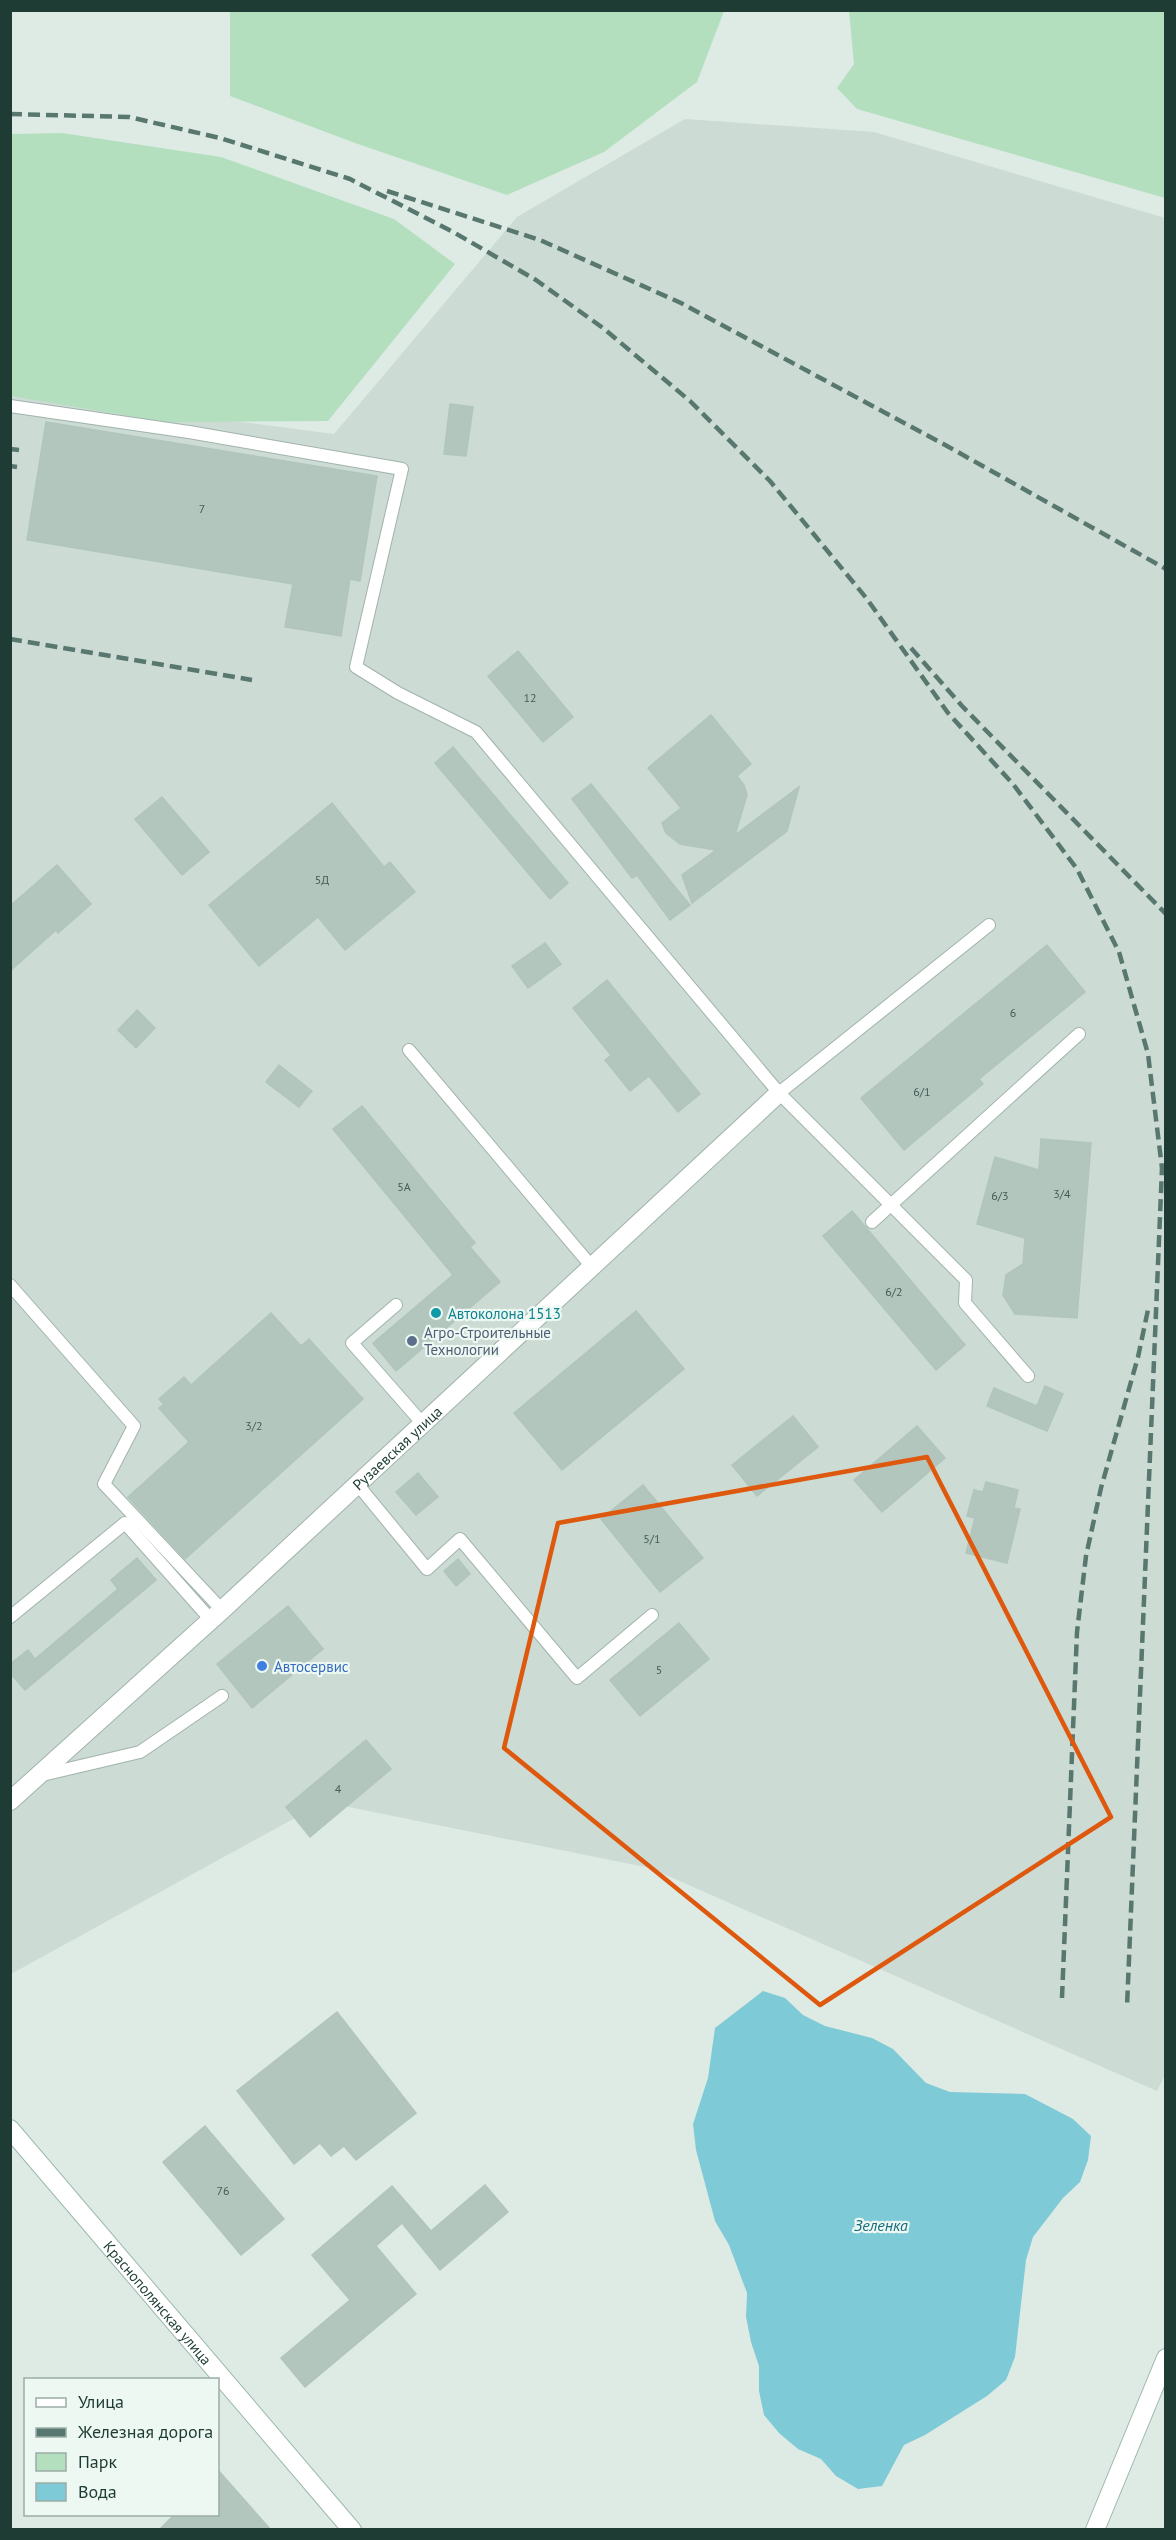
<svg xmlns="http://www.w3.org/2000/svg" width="1176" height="2540" viewBox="0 0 1176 2540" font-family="'PT Sans',sans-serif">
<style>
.built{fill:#ccdbd4}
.green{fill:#b4dfbf}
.water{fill:#7fcad7}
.building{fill:#b3c6be;stroke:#b0c5bc;stroke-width:1.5}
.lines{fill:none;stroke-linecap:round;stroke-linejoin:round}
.lane-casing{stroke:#a1b3ac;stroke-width:14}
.street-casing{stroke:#a1b3ac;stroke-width:20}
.secondary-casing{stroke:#9cb8ad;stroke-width:20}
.lane{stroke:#fff;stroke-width:12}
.street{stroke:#fff;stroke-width:18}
.secondary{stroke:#fff;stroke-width:18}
.rail{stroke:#58786f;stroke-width:4.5;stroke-dasharray:12 6;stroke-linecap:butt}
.marked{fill:none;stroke:#de580e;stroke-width:4.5;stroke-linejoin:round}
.culture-dot{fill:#0f9aa8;stroke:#eef8f3;stroke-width:2}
.service-dot{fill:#5c6f8a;stroke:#eef8f3;stroke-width:2}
.shop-dot{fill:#3f7fe0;stroke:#eef8f3;stroke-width:2}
.labels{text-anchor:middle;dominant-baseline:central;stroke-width:4.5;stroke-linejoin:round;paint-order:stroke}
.number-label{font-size:12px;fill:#435e56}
.culture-label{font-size:15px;fill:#0d838f;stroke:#eef8f3;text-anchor:start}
.service-label{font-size:15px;fill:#4e5e75;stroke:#eef8f3;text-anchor:start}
.street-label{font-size:15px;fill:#1e3c34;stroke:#eef8f3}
.shop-label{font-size:15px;fill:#366cbe;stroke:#eef8f3;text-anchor:start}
.water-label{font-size:16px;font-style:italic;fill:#136d7d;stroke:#eef8f3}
</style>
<rect width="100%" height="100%" fill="#deebe5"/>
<path class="built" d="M685 119 874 132 1165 218 1166 2073 1157 2091 650 1868 324 1802 11 1974V392L334 434 517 217Z"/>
<g class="green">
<path d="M230 11V10L724 11 697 82 604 152 507 195 355 143 230 96Z"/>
<path d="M849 11H1165V198L857 109 837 88 854 64Z"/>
<path d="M62 133 221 157 394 219 455 264 328 421 165 422 11 396V134Z"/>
</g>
<path class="water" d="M763 1991 785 1998 803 2015 825 2026 872 2038 893 2049 926 2083 950 2092 1025 2094 1073 2119 1091 2136 1088 2160 1080 2182 1063 2198 1033 2237 1026 2260 1015 2357 1006 2380 987 2396 925 2435 904 2445 882 2486 858 2489 836 2476 821 2459 798 2449 779 2433 764 2415 759 2391V2366L751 2342 746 2317 747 2293 729 2245 715 2221 696 2150 693 2124 708 2078 715 2028Z"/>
<g class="building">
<path d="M450 404 473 407 466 456 444 454Z"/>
<path d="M46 422 377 476 360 581 350 579 341 636 285 627 293 584 27 540Z"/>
<path d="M518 651 573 717 543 742 488 676Z"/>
<path d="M711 715 751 764 737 776 744 785 747 795 735 835 799 787 787 831 692 903 682 875 716 850 680 844 666 833 662 823 681 808 648 768Z"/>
<path d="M453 747 568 883 550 899 435 763Z"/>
<path d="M591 784 690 905 670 920 637 875 632 878 572 799Z"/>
<path d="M162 797 209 852 182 875 135 819Z"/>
<path d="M332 803 384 867 390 862 415 892 345 950 318 917 259 966 209 905Z"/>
<path d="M57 865 91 904 58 933 56 930 10 971V906Z"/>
<path d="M545 943 561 964 528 988 512 966Z"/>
<path d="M1047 945 1085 992 979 1079 983 1084 904 1150 861 1098Z"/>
<path d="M607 980 700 1094 678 1112 649 1076 630 1091 605 1060 611 1055 573 1008Z"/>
<path d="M137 1010 155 1028 136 1048 118 1030Z"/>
<path d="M279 1065 312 1091 299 1107 266 1082Z"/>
<path d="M362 1106 475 1243 470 1247 500 1282 396 1371 373 1343 453 1275 333 1129Z"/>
<path d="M1041 1139 1091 1143 1077 1318 1015 1314 1003 1295 1006 1275 1023 1264 1025 1238 977 1224 995 1157 1039 1170Z"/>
<path d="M852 1211 965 1345 936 1370 823 1236Z"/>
<path d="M636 1311 684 1369 562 1470 514 1413Z"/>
<path d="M271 1313 301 1346 309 1339 363 1399 185 1559 128 1497 189 1442 159 1408 164 1404 159 1399 184 1377 191 1385Z"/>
<path d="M1045 1386 1063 1394 1047 1431 987 1406 994 1388 1037 1406Z"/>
<path d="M793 1416 818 1447 757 1496 732 1465Z"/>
<path d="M917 1426 945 1458 882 1512 854 1480Z"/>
<path d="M418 1473 438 1497 416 1515 396 1492Z"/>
<path d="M986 1482 1018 1490 1014 1508 1020 1509 1007 1563 966 1553 975 1518 967 1516 974 1490 983 1492Z"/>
<path d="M643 1485 703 1558 660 1592 601 1519Z"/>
<path d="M137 1558 156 1580 25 1690 10 1673V1664L28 1650 35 1659 118 1589 111 1580Z"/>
<path d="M458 1559 470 1574 456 1586 444 1571Z"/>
<path d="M288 1606 323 1649 252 1708 217 1664Z"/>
<path d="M679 1623 709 1659 640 1716 610 1680Z"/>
<path d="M366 1740 391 1769 310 1837 286 1807Z"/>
<path d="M337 2012 416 2113 356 2160 344 2146 331 2156 320 2143 294 2164 237 2091Z"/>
<path d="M205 2126 284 2219 241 2255 163 2162Z"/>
<path d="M485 2185 508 2212 440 2270 402 2223 376 2246 416 2294 305 2387 281 2358 350 2300 312 2255 392 2186 431 2231Z"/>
<path d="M218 2470 270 2529H160L175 2514H218Z"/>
</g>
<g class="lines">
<g class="lane-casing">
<g id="lane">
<path d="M10 406 189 432 402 469 356 667 398 693 476 732 779 1093 966 1280 965 1303 1028 1376"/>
<path d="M409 1050 592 1267"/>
<path d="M779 1093 989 925"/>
<path d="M872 1222 1079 1034"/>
<path d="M10 1285 134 1426 104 1484 222 1610"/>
<path d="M396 1305 352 1343 423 1424"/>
<path d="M358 1485 427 1569 460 1539 577 1678 652 1615"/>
<path d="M10 1617 125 1523 211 1620"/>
<path d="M42 1775 140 1752 222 1696"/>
</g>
</g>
<g class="street-casing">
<g id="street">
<path id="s1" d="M10 1801 222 1610 779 1093"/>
</g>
</g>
<g class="secondary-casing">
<g id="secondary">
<path id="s2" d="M10 2129 352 2530"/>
<path d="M1095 2530 1166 2358"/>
</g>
</g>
<use href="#lane" class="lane"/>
<use href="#street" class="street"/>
<use href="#secondary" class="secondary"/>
<g class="rail">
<path d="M10 114 129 117 220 138 350 179 455 233 536 280 603 328 690 401 770 481 867 599 948 713 1013 784 1077 869 1119 952 1148 1054 1162 1168 1127 2007"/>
<path d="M387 191 540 240 681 303 947 446 1166 569"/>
<path d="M10 449 19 450"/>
<path d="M10 466 17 467"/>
<path d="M10 484H12"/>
<path d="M10 639 252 680"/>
<path d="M911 648 962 706 1166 914"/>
<path d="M1062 1998 1077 1632 1086 1556 1101 1488 1138 1357 1149 1305"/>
</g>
</g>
<path class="marked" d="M927 1457 1111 1817 820 2005 504 1748 558 1523Z"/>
<circle class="culture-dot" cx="436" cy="1313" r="6"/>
<circle class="service-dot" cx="412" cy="1341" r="6"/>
<circle class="shop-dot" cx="262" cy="1666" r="6"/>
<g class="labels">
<g class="number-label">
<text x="202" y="508">7</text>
<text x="530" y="697">12</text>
<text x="322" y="879">5Д</text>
<text x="1013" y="1012">6</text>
<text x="922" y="1091">6/1</text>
<text x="404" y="1186">5А</text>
<text x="1062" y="1193">3/4</text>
<text x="1000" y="1195">6/3</text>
<text x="894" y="1291">6/2</text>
<text x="254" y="1425">3/2</text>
<text x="652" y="1538">5/1</text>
<text x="659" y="1669">5</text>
<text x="338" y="1788">4</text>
<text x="223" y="2190">76</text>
</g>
<g class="culture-label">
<text x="448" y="1313">Автоколона 1513</text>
</g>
<g class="service-label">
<text x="424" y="1332">Агро-Строительные<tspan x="424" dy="17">Технологии</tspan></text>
</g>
<g class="street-label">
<text stroke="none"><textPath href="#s1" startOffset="524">Рузаевская улица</textPath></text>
<text stroke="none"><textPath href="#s2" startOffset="228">Краснополянская улица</textPath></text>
</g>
<g class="shop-label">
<text x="274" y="1666">Автосервис</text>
</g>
<g class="water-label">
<text x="881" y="2225">Зеленка</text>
</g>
</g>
<rect width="1176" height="2540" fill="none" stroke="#1e3c34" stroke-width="24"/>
<rect x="24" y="2378" width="195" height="138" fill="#eef8f3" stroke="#9bada7" stroke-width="1.5"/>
<rect x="36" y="2398" width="30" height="9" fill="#ffffff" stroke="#9bada7" stroke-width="1.5"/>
<text x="78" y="2408" font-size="18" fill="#1e3c34">Улица</text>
<rect x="36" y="2428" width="30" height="9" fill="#58786f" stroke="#9bada7" stroke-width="1.5"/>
<text x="78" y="2438" font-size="18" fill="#1e3c34">Железная дорога</text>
<rect x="36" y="2453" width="30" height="18" fill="#b4dfbf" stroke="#9bada7" stroke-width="1.5"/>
<text x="78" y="2468" font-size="18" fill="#1e3c34">Парк</text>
<rect x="36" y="2483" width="30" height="18" fill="#7fcad7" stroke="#9bada7" stroke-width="1.5"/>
<text x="78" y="2498" font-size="18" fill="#1e3c34">Вода</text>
</svg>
